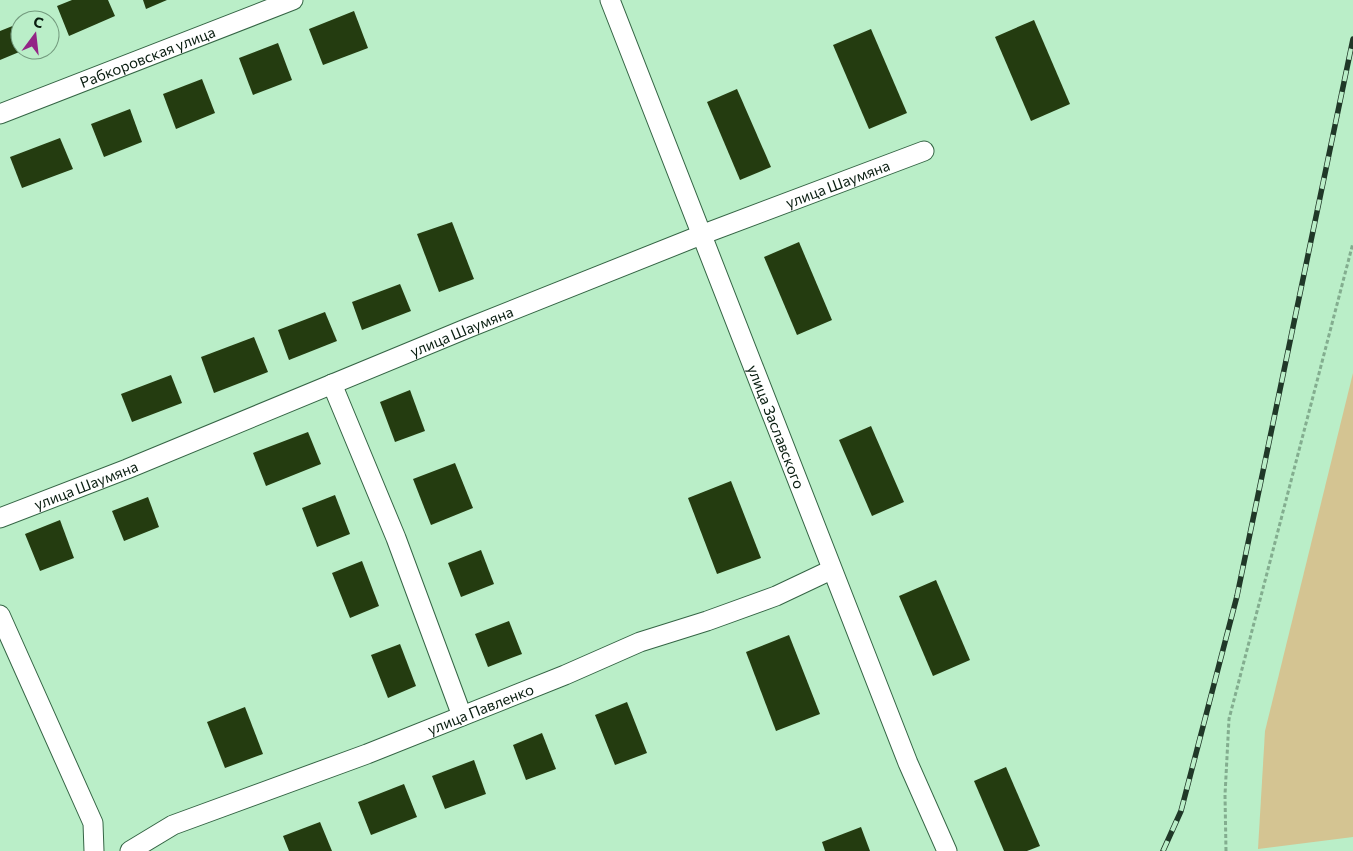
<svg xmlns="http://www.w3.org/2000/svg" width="1353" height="851" viewBox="0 0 1353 851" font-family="Commissioner,sans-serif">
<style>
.green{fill:#d4c492}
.building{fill:#243c10}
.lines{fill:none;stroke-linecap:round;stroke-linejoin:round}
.street-casing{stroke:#356545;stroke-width:21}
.path{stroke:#83ad8f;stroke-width:3;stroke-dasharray:4 2.5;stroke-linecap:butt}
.street{stroke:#fff;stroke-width:19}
.rail-casing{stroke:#203828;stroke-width:5.5}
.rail{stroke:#baeec8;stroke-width:4;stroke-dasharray:11;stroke-linecap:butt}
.labels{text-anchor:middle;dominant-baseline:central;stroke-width:5;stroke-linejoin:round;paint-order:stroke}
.street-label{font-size:15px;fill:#081c0f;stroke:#baeec8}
</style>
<rect width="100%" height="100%" fill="#baeec8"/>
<path class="green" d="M1353 373V837L1258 849 1265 731Z"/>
<g class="building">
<path d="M72 0H108L115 16 69 36 57 6Z"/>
<path d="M143 0H167L146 9Z"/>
<path d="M354 11 368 48 323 65 309 29Z"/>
<path d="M1034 20 1070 104 1031 121 995 37Z"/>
<path d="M20 23V50H24L0 60V31Z"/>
<path d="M871 29 907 113 869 129 833 45Z"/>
<path d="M278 43 292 80 253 95 239 58Z"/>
<path d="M202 79 215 113 176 129 163 94Z"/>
<path d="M737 89 771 167 740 180 707 102Z"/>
<path d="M130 109 142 142 104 157 91 124Z"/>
<path d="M60 138 73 169 22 188 10 157Z"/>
<path d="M452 222 474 279 439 292 417 234Z"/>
<path d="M799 242 832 320 797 335 764 257Z"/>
<path d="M400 284 411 311 362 330 352 302Z"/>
<path d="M325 312 337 341 289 360 278 330Z"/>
<path d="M254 337 268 372 214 393 201 357Z"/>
<path d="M171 375 182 403 132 422 121 394Z"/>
<path d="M410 390 425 431 395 442 380 402Z"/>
<path d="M871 426 904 502 872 516 839 440Z"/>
<path d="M308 432 321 464 266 486 253 453Z"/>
<path d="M455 463 473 508 431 525 413 479Z"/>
<path d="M731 481 761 558 717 574 688 498Z"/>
<path d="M335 495 350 534 317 547 302 508Z"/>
<path d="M148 497 159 527 124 541 112 511Z"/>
<path d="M60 520 74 558 40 571 25 534Z"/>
<path d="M481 550 494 584 461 597 448 563Z"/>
<path d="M362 561 379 606 350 618 332 573Z"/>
<path d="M936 580 970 660 933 676 899 596Z"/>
<path d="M509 621 522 654 488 667 475 634Z"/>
<path d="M789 635 820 714 776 731 746 652Z"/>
<path d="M400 644 416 686 388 698 371 655Z"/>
<path d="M627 702 647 753 615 765 595 715Z"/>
<path d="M245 707 263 754 225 768 207 722Z"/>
<path d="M542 733 556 769 526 780 513 745Z"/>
<path d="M474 760 486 794 445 809 432 776Z"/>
<path d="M1006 767 1040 846 1027 851H1004L974 781Z"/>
<path d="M404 784 417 817 371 835 358 802Z"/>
<path d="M320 822 332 851H289L283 836Z"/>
<path d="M861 827 870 851H825L822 842Z"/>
</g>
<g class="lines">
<g class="street-casing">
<g id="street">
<path id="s1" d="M610 0 908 763 947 851"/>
<path id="s2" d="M0 114 293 0"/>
<path d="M332 384 396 538 462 716"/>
<path id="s3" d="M0 518 127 469 468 328 701 235 924 151"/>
<path d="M0 615 93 823 94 851"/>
<path id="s4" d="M130 851 173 825 367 754 565 675 640 642 707 621 776 596 831 570"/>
</g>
</g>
<path class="path" d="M1226 851 1225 795 1229 719 1353 243"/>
<use href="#street" class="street"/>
<g class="rail-casing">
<path id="rail" d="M1163 851 1181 811 1237 596 1353 39"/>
</g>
<use href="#rail" class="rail"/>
</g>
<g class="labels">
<g class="street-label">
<text stroke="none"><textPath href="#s2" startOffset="158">Рабкоровская улица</textPath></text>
<text stroke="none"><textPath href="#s3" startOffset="902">улица Шаумяна</textPath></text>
<text stroke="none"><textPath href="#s3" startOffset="498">улица Шаумяна</textPath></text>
<text stroke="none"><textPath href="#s1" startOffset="458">улица Заславского</textPath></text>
<text stroke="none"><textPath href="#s3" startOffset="92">улица Шаумяна</textPath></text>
<text stroke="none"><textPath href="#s4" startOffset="379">улица Павленко</textPath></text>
</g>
</g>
<g transform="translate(35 35) rotate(15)"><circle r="24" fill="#baeec8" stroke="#739a7e"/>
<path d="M0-4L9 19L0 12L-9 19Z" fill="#932586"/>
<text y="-8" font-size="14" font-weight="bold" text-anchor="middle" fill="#081c0f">С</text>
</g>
</svg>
